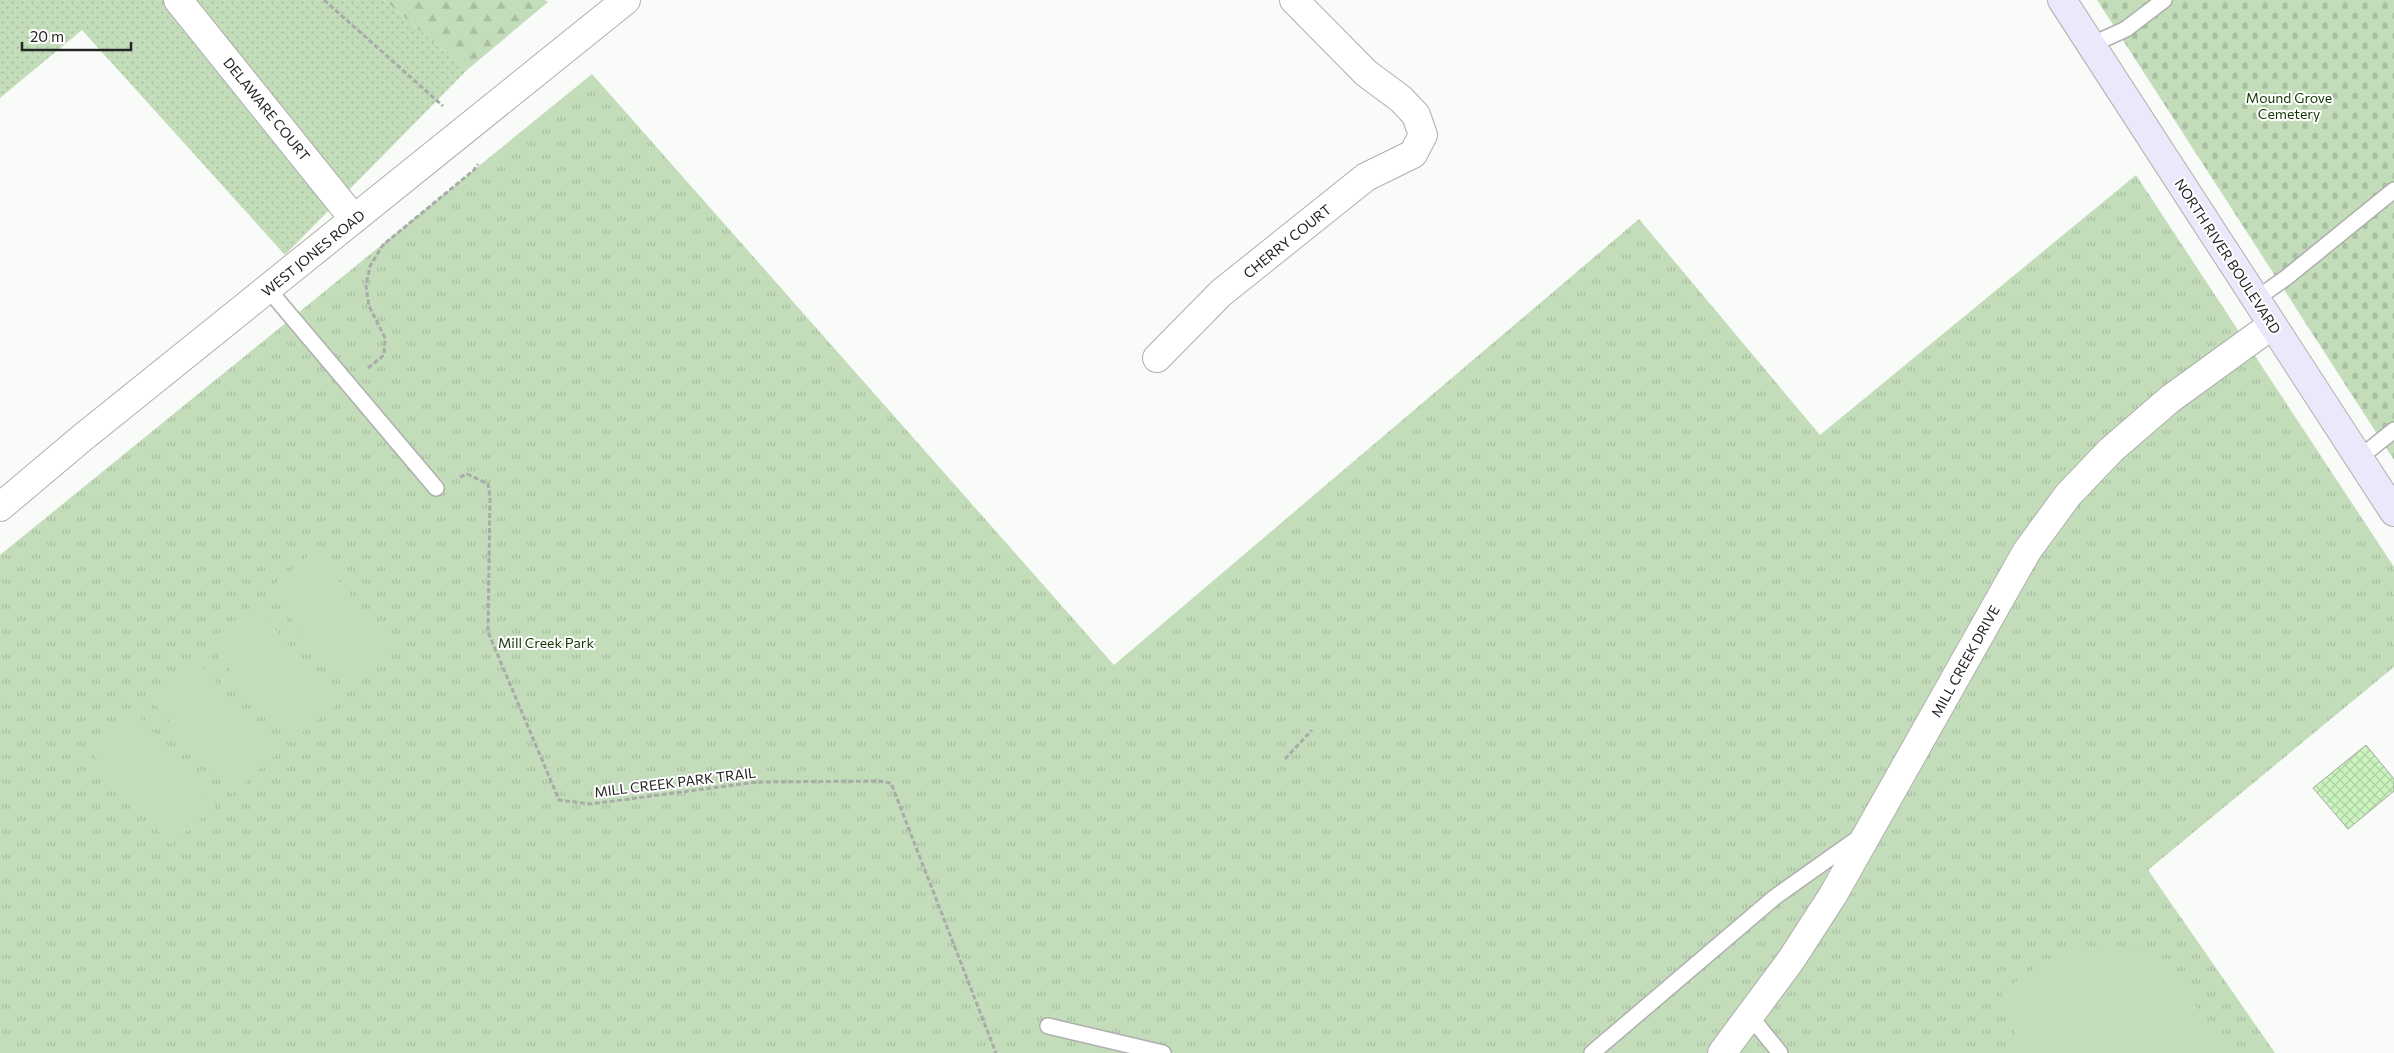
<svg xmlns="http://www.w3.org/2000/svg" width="2394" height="1053" viewBox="0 0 2394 1053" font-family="Commissioner,sans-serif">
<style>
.grass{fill:url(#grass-dots)}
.forest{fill:url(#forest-firs)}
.cemetery{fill:url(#cemetery-stones)}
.park{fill:url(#park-tufts)}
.pitch{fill:#c3ddbb}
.building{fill:url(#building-cross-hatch);stroke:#a4a7a3}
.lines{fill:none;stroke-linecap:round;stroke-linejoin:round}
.service-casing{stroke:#adb0ac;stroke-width:18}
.minor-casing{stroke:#adb0ac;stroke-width:30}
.tertiary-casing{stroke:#adb0ac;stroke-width:30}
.secondary-casing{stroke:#adb0ac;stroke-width:30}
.path{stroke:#a9aba8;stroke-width:3;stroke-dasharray:5 2.5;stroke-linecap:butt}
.service{stroke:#fff;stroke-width:15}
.minor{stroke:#fff;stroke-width:28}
.tertiary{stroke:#fff;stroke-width:28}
.secondary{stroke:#ede7fc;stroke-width:28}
.labels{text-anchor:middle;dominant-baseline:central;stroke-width:4;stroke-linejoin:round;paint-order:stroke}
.park-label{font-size:14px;fill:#103601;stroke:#fff}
.street-label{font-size:14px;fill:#232423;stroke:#fff}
</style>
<defs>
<pattern id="grass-dots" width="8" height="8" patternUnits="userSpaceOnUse" patternTransform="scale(1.25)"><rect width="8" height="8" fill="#c3ddbb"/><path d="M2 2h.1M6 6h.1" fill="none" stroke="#a7bea0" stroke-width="1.8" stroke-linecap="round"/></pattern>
<pattern id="forest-firs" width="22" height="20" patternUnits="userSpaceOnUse" patternTransform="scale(1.25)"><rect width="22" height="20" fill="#c3ddbb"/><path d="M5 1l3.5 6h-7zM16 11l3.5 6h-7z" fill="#a7bea0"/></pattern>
<pattern id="cemetery-stones" width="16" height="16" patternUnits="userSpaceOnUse" patternTransform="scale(1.25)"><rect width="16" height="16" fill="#c3ddbb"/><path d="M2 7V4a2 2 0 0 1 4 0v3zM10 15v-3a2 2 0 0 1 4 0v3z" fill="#a7bea0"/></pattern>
<pattern id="park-tufts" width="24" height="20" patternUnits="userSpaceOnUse" patternTransform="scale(1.25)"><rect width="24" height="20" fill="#c3ddbb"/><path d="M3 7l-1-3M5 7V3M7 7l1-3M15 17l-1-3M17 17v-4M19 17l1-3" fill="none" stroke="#a7bea0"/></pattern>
<pattern id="building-cross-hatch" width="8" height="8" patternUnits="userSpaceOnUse" patternTransform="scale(1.25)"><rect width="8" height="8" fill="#cbf3be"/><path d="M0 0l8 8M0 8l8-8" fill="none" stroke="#aed0a3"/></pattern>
</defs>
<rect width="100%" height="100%" fill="#f8fbf7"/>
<path class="grass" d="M0 0H384L467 70 285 255 82 30 0 98Z"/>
<path class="forest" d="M384 0H545L548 2 467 70Z"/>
<path class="cemetery" d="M2097 0H2394V460Z"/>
<path class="park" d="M592 74 1114 665 1639 219 1820 435 2136 175 2394 567V667L2148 870 2275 1053H0V555Z"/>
<g class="pitch">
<path d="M313 551 397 650 351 689 267 591Z"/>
<path d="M254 604 338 703 291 742 207 643Z"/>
<path d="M193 655 277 754 232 794 147 695Z"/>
<path d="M132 707 216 806 170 845 86 747Z"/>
<path d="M2115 946 2148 949 2168 968 2231 1053H2021L2001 992 2035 968 2078 951Z"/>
</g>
<path class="building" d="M2366 745 2394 779V791L2348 829 2313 788Z"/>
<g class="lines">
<g class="service-casing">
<g id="service">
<path d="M2091 45 2126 29 2164 0"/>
<path d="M268 289 436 488"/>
<path d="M2256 299 2287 277 2394 190"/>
<path d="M2358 459 2394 430"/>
<path d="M1750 1016 1780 1053"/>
<path d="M1048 1026 1163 1053"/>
<path d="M1592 1053 1775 897 1861 836"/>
</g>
</g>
<g class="minor-casing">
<g id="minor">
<path d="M178 0 354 219"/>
<path d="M1157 358 1221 293 1366 177 1413 154 1423 135 1416 115 1401 99 1366 73 1294 0"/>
<path d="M1722 1053 1791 960 1833 895 2027 551 2068 495 2111 450 2170 399 2272 325"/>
</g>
</g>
<g class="tertiary-casing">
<path id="tertiary" d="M0 507 82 438 626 0"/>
</g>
<g class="secondary-casing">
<path id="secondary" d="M2062 0 2394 512"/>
</g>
<g class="path">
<path d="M324 0 443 106"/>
<path d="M368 368 384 355 385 338 369 306 366 286 370 266 383 245 474 170 478 164"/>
<path d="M460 477 467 474 488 484 490 497 488 632 559 800 591 804 757 782 879 781 891 783 996 1053"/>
<path d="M1285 759 1312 730"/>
</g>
<use href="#service" class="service"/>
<use href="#minor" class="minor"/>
<use href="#tertiary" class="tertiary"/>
<use href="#secondary" class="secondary"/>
</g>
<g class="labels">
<g class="park-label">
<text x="2289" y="97">Mound Grove<tspan x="2289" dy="16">Cemetery</tspan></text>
<text x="546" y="642">Mill Creek Park</text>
</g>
<g class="street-label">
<text transform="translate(267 109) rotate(51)">DELAWARE COURT</text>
<text transform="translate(1287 241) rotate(-39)">CHERRY COURT</text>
<text transform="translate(313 253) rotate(-39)">WEST JONES ROAD</text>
<text transform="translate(2228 256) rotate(57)">NORTH RIVER BOULEVARD</text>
<text transform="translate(1965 661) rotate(-61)">MILL CREEK DRIVE</text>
<text transform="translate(675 782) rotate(-7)">MILL CREEK PARK TRAIL</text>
</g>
</g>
<path d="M22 42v8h109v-8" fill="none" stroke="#232423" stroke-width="2.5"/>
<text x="30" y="42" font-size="15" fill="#232423" stroke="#ffffff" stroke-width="4" paint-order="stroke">20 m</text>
</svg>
